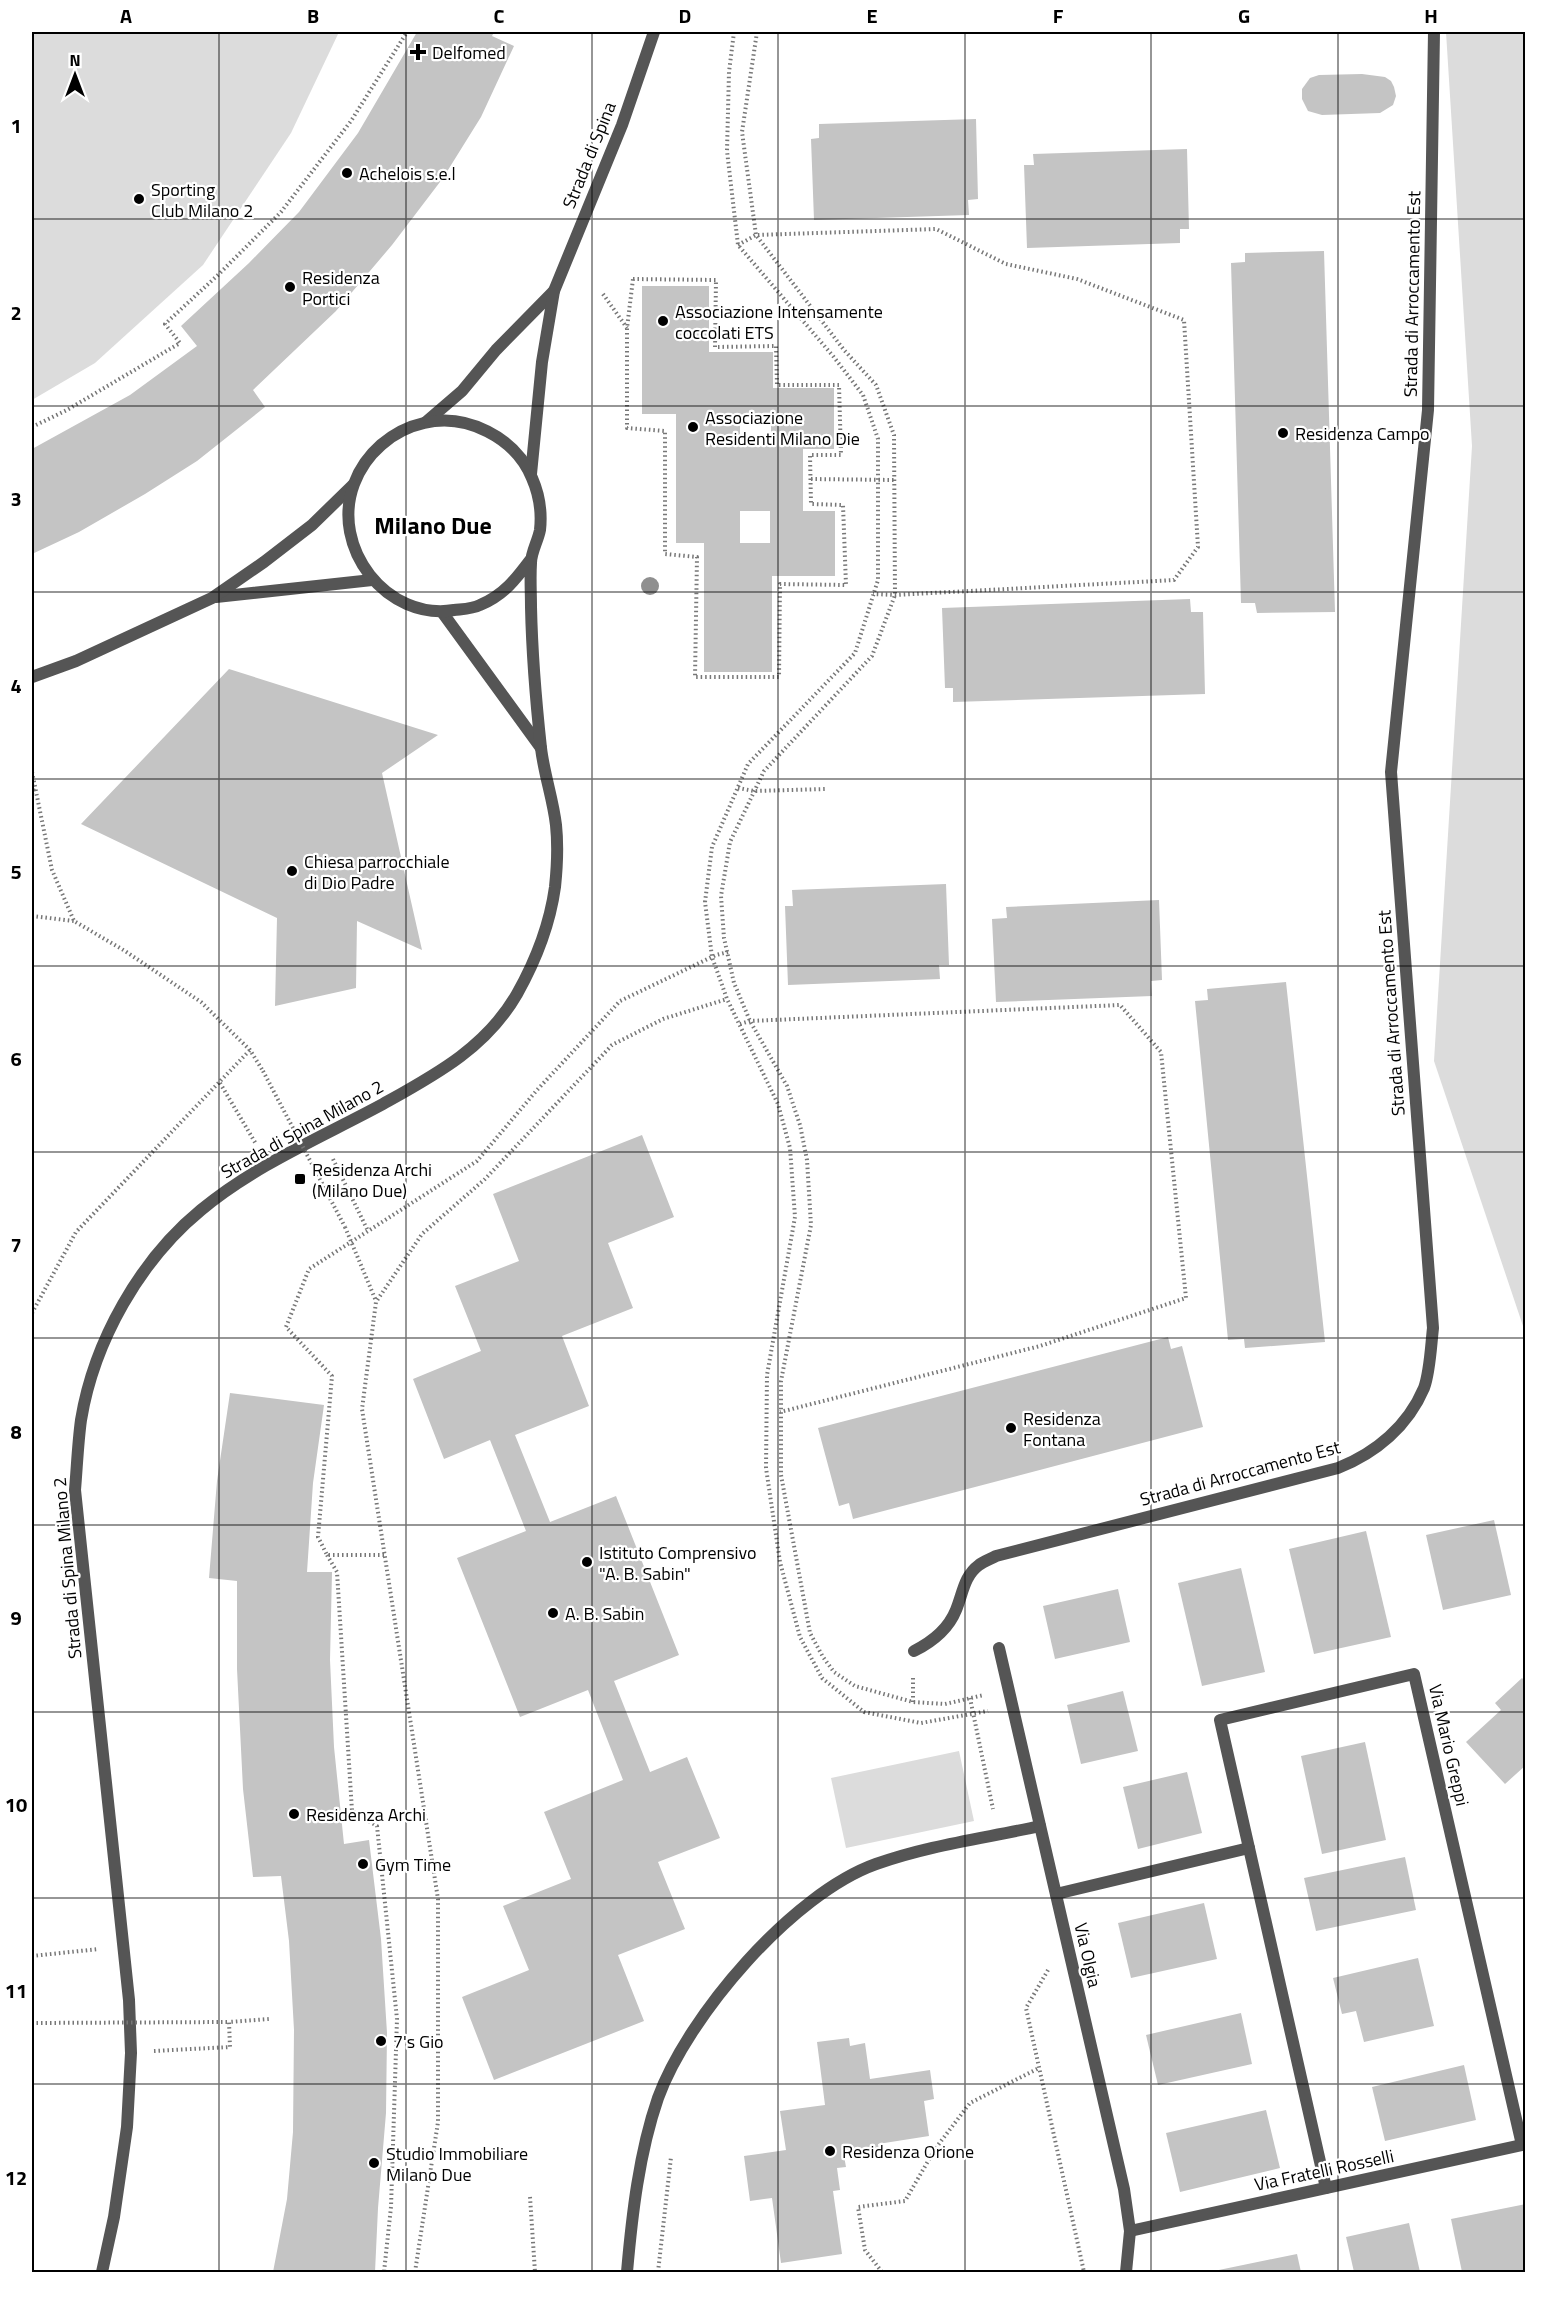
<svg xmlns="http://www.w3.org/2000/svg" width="1557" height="2304" viewBox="0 0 1557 2304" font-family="'Titillium Web',sans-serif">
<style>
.green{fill:#dcdcdc}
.building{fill:#c4c4c4;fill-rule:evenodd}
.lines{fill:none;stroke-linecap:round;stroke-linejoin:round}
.path{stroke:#777;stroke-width:4;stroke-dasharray:1.5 3;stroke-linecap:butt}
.service{stroke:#555;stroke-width:12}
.minor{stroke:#555;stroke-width:12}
.path-bridge{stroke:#777;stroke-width:4;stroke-dasharray:1.5 3;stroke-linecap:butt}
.tree{fill:#8f8f8f}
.grid{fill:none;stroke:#000;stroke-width:1.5;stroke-opacity:0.55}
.poi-dot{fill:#000;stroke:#fff;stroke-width:2}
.labels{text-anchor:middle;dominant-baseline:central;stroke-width:4.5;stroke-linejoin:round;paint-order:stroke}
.poi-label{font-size:18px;fill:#000;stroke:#fff;text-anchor:start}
.street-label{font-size:18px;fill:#000;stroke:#fff}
.district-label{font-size:24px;font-weight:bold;fill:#000;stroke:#fff}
.neatline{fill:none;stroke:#000;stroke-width:2}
.grid-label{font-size:20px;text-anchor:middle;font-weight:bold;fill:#000}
</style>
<rect width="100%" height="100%" fill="#fff"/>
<g class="green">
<path d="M32 32H339L291 133 203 265 95 363 32 400Z"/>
<path d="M1446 32H1525V1332L1434 1061 1472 446Z"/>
<path d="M959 1751 974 1821 846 1848 831 1778Z"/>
</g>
<g class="building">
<path d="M417 32H494L492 36 514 46 481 117 443 178 392 245 336 311 253 390 265 407 197 461 145 494 79 532 32 554V449L130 395 197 346 181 326 249 263 299 212 358 133Z"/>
<path d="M1319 75 1362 74 1385 77 1391 81 1394 87 1396 96 1393 105 1380 113 1322 115 1308 111 1302 99V89L1310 78Z"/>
<path d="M976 119 978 199 968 200 969 215 814 220 811 139 819 138V124Z"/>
<path d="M1187 149 1189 229H1180V243L1027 248 1024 165H1034L1033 154Z"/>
<path d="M1324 251 1335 612 1257 613 1255 603H1241L1231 263 1245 262V253Z"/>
<path d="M642 286H709V352H773V388H834V449H803V511H835V576H772V672H704V543H676V414H642ZM740 416H771V446H740ZM740 511H770V543H740Z"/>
<path d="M1190 599 1191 612H1203L1205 694 953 702V688H945L942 608Z"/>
<path d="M229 669 438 735 382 773 422 950 357 921 356 988 275 1006 277 918 81 824Z"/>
<path d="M946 884 949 965H939L940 979 788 985 785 906H793L792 890Z"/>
<path d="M1159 900 1162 980 1151 981 1152 996 996 1002 992 919 1007 918 1006 907Z"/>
<path d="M1286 982 1325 1342 1245 1348 1244 1339 1228 1340 1195 1001 1208 1000 1207 989Z"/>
<path d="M642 1135 674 1217 608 1243 633 1308 562 1336 589 1406 515 1435 550 1522 616 1496 679 1655 614 1681 650 1772 687 1757 720 1838 658 1862 685 1929 618 1955 644 2021 494 2080 462 1997 529 1970 503 1906 571 1879 544 1812 623 1780 588 1690 520 1717 457 1558 526 1531 490 1440 444 1459 413 1379 481 1351 455 1286 519 1261 493 1194Z"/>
<path d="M1168 1337 1171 1349 1182 1346 1203 1427 853 1519 849 1503 839 1506 818 1428Z"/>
<path d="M230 1393 324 1405 313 1483 307 1572H332L330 1660 334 1747 344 1844 369 1840 381 1939 387 2033 386 2113 378 2208 375 2272H273L287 2199 293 2132 294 2030 289 1941 281 1876 253 1877 243 1789 237 1669V1581L209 1578 217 1481Z"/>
<path d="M1494 1520 1511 1595 1443 1610 1426 1535Z"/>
<path d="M1366 1531 1391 1637 1314 1654 1289 1549Z"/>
<path d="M1241 1568 1265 1672 1202 1686 1178 1583Z"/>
<path d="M1118 1589 1130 1642 1055 1659 1043 1606Z"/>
<path d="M1522 1678 1526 1682V1765L1505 1784 1466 1742 1501 1710 1495 1703Z"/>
<path d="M1123 1691 1138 1751 1081 1764 1067 1705Z"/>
<path d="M1365 1742 1386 1840 1322 1854 1301 1756Z"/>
<path d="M1187 1772 1202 1833 1138 1849 1123 1787Z"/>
<path d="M1405 1857 1416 1910 1316 1931 1304 1878Z"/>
<path d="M1204 1903 1217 1959 1131 1978 1118 1923Z"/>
<path d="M1418 1958 1434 2026 1364 2042 1356 2011 1342 2014 1333 1978Z"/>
<path d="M1241 2013 1252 2064 1158 2085 1146 2035Z"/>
<path d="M849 2038 850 2046 865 2043 870 2079 930 2070 934 2099 924 2101 929 2136 878 2144 879 2151 844 2156 846 2167 837 2168 840 2190 833 2191 842 2254 781 2263 772 2198 750 2201 744 2156 786 2150 780 2111 825 2105 817 2042Z"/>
<path d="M1464 2065 1476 2120 1385 2141 1372 2087Z"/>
<path d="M1266 2110 1280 2168 1180 2192 1166 2133Z"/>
<path d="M1526 2204V2272H1462L1451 2219Z"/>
<path d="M1409 2223 1420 2272H1354L1346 2237Z"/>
<path d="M1297 2254 1301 2272H1215L1214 2271Z"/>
</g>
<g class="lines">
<g class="path">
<path d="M734 32 729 72 727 151 738 245 833 356 863 395 878 439V580L855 653 748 764 712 847 705 902 712 957 727 999 778 1104 790 1148 795 1217 767 1375 766 1468 780 1562 800 1637 822 1678 864 1712 921 1723 988 1711"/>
<path d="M757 32 742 132 756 235 844 350 876 385 894 435 895 595 872 656 764 771 730 842 721 896 724 938 734 983 750 1021 787 1086 800 1125 807 1160 811 1225 781 1381V1475L810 1633 823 1657 834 1672 855 1686 913 1702 945 1704 984 1695"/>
<path d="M738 245 756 235 936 229 1006 264 1077 279 1184 320 1198 547 1174 580 895 595 873 594"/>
<path d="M633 279 716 280 715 347 776 346 777 385H839L841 455H810L811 504 843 505 846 585 780 584 779 677H695L697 557 665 554V431L627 428V328Z"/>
<path d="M603 294 627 328"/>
<path d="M32 427 67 410 180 343 165 324 219 274 281 212 351 121 407 32"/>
<path d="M811 479 894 480"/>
<path d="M32 772 52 870 74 921 125 951 201 1002 250 1050 263 1071"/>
<path d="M738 788 754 791 826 789"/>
<path d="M32 794 35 785"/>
<path d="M32 916 74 921"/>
<path d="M740 1024 750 1021 1120 1005 1161 1052 1186 1298 1040 1346 780 1412"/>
<path d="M220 1083 256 1144"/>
<path d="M333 1159 368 1231"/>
<path d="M345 1227 376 1301"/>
<path d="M32 1313 76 1232 250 1050"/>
<path d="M327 1555 337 1572 352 1811 377 1826 397 2019 391 2207 384 2272"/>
<path d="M384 1555H327L318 1537 332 1376 286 1327 309 1269 477 1161 537 1090 620 1001 716 955 728 952"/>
<path d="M970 1698 993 1809"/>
<path d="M913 1702V1675"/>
<path d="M32 1956 99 1949"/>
<path d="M1048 1970 1026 2008 1084 2272"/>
<path d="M32 1992V2023"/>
<path d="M154 2051 230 2047 229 2022 269 2019"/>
<path d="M530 2197 535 2272"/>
<path d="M415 2272 438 2122V1899L362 1409 376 1302 422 1234 485 1179 612 1045 663 1019 727 999"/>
<path d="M658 2272 671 2157"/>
<path d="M882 2272 865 2250 858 2207 905 2201 935 2149 970 2103 1039 2068"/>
</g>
<path class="service" d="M627 2272C632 2215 639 2153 658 2098 688 2016 792 1894 876 1864 929 1845 986 1838 1040 1826"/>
<g class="minor">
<path d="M426 422 462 391 496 350 554 291"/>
<path d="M531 474 542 362 554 291 622 125 654 32"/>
<path d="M216 597 372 580"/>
<path d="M442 612 541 748"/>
<path d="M32 677 76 661 212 598 264 562 312 525 353 485"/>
<path d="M999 1648 1124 2189 1130 2231 1126 2272"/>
<path d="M914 1651C932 1642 948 1630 956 1610 963 1593 964 1576 979 1565 984 1561 991 1559 996 1556L1338 1468C1376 1453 1408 1426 1424 1388 1430 1372 1431 1345 1433 1328L1391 772 1428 410 1434 32"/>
<path d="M1056 1894 1249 1848"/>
<path d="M1326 2188 1220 1720 1414 1674 1522 2145"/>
<path d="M1130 2231 1526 2144"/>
<path d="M102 2272 114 2217 127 2127 131 2053 129 2000 75 1490C77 1466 78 1442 81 1420 94 1341 140 1260 201 1210 255 1165 322 1137 383 1104 435 1075 486 1048 517 994 535 962 550 923 555 887 557 868 558 844 556 825 553 799 544 774 541 748 536 702 532 654 531 607 531 593 530 578 531 563 531 552 538 541 540 530 542 512 539 494 532 478 515 437 466 413 424 423 392 430 365 454 354 484 330 548 387 621 454 610 462 609 472 609 480 605 504 595 516 579 531 559"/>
</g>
<g class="path-bridge">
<path d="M263 1071 345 1227"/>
<path d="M32 2023 229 2022"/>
</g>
</g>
<circle class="tree" cx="650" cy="586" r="9"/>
<path class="grid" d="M219 32V2272M406 32V2272M592 32V2272M778 32V2272M965 32V2272M1151 32V2272M1338 32V2272M32 219H1526M32 406H1526M32 592H1526M32 779H1526M32 966H1526M32 1152H1526M32 1338H1526M32 1525H1526M32 1712H1526M32 1898H1526M32 2084H1526"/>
<g class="poi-dot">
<path d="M415 43h6v6h6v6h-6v6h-6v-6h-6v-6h6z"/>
<circle cx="347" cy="173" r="6"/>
<circle cx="139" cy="199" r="6"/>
<circle cx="290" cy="287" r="6"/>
<circle cx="663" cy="321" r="6"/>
<circle cx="693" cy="427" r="6"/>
<circle cx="1283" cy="433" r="6"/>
<circle cx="292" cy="871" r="6"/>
<rect x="294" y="1173" width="12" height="12" rx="3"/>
<circle cx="1011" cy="1428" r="6"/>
<circle cx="587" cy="1562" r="6"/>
<circle cx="553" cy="1613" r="6"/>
<circle cx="294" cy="1814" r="6"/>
<circle cx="363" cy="1864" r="6"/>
<circle cx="381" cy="2041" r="6"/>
<circle cx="830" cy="2151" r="6"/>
<circle cx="374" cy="2163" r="6"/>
</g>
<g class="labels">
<g class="poi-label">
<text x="432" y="52">Delfomed</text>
<text x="359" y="173">Achelois s.e.l</text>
<text x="151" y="189">Sporting<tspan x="151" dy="21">Club Milano 2</tspan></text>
<text x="302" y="277">Residenza<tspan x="302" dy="21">Portici</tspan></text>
<text x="675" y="311">Associazione Intensamente<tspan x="675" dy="21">coccolati ETS</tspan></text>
<text x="705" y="417">Associazione<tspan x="705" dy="21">Residenti Milano Die</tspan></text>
<text x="1295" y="433">Residenza Campo</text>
<text x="304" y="861">Chiesa parrocchiale<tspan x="304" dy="21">di Dio Padre</tspan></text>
<text x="312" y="1169">Residenza Archi<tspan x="312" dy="21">(Milano Due)</tspan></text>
<text x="1023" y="1418">Residenza<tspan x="1023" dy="21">Fontana</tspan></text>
<text x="599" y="1552">Istituto Comprensivo<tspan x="599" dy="21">"A. B. Sabin"</tspan></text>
<text x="565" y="1613">A. B. Sabin</text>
<text x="306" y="1814">Residenza Archi</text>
<text x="375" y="1864">Gym Time</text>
<text x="393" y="2041">7's Gio</text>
<text x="842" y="2151">Residenza Orione</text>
<text x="386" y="2153">Studio Immobiliare<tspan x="386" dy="21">Milano Due</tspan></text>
</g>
<g class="street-label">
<text transform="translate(589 155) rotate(-68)">Strada di Spina</text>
<text transform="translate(1412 294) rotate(-89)">Strada di Arroccamento Est</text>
<text transform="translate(1391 1013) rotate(-94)">Strada di Arroccamento Est</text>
<text transform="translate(302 1129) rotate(-29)">Strada di Spina Milano 2</text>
<text transform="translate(1240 1473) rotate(-15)">Strada di Arroccamento Est</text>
<text transform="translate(67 1568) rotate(-95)">Strada di Spina Milano 2</text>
<text transform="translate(1449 1745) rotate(77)">Via Mario Greppi</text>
<text transform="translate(1088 1955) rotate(77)">Via Olgia</text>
<text transform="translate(1324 2170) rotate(-12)">Via Fratelli Rosselli</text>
</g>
<g class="district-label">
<text x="433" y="525">Milano Due</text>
</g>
</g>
<rect width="1557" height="2304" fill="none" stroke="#ffffff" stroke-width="66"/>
<g transform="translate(75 75)" stroke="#ffffff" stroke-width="4.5" paint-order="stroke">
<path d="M0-4.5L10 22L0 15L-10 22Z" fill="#000000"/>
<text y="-9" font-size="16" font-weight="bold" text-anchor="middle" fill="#000000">N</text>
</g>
<rect x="33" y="33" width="1491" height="2238" class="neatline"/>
<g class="grid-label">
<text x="126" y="23">A</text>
<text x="313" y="23">B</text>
<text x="499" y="23">C</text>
<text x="685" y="23">D</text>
<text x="872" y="23">E</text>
<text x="1058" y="23">F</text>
<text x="1244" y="23">G</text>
<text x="1431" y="23">H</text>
<text x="16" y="133">1</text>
<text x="16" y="320">2</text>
<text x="16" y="506">3</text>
<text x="16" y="693">4</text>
<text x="16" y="879">5</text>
<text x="16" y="1066">6</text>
<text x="16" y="1252">7</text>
<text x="16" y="1439">8</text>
<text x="16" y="1625">9</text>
<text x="16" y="1812">10</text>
<text x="16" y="1998">11</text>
<text x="16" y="2185">12</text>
</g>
</svg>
